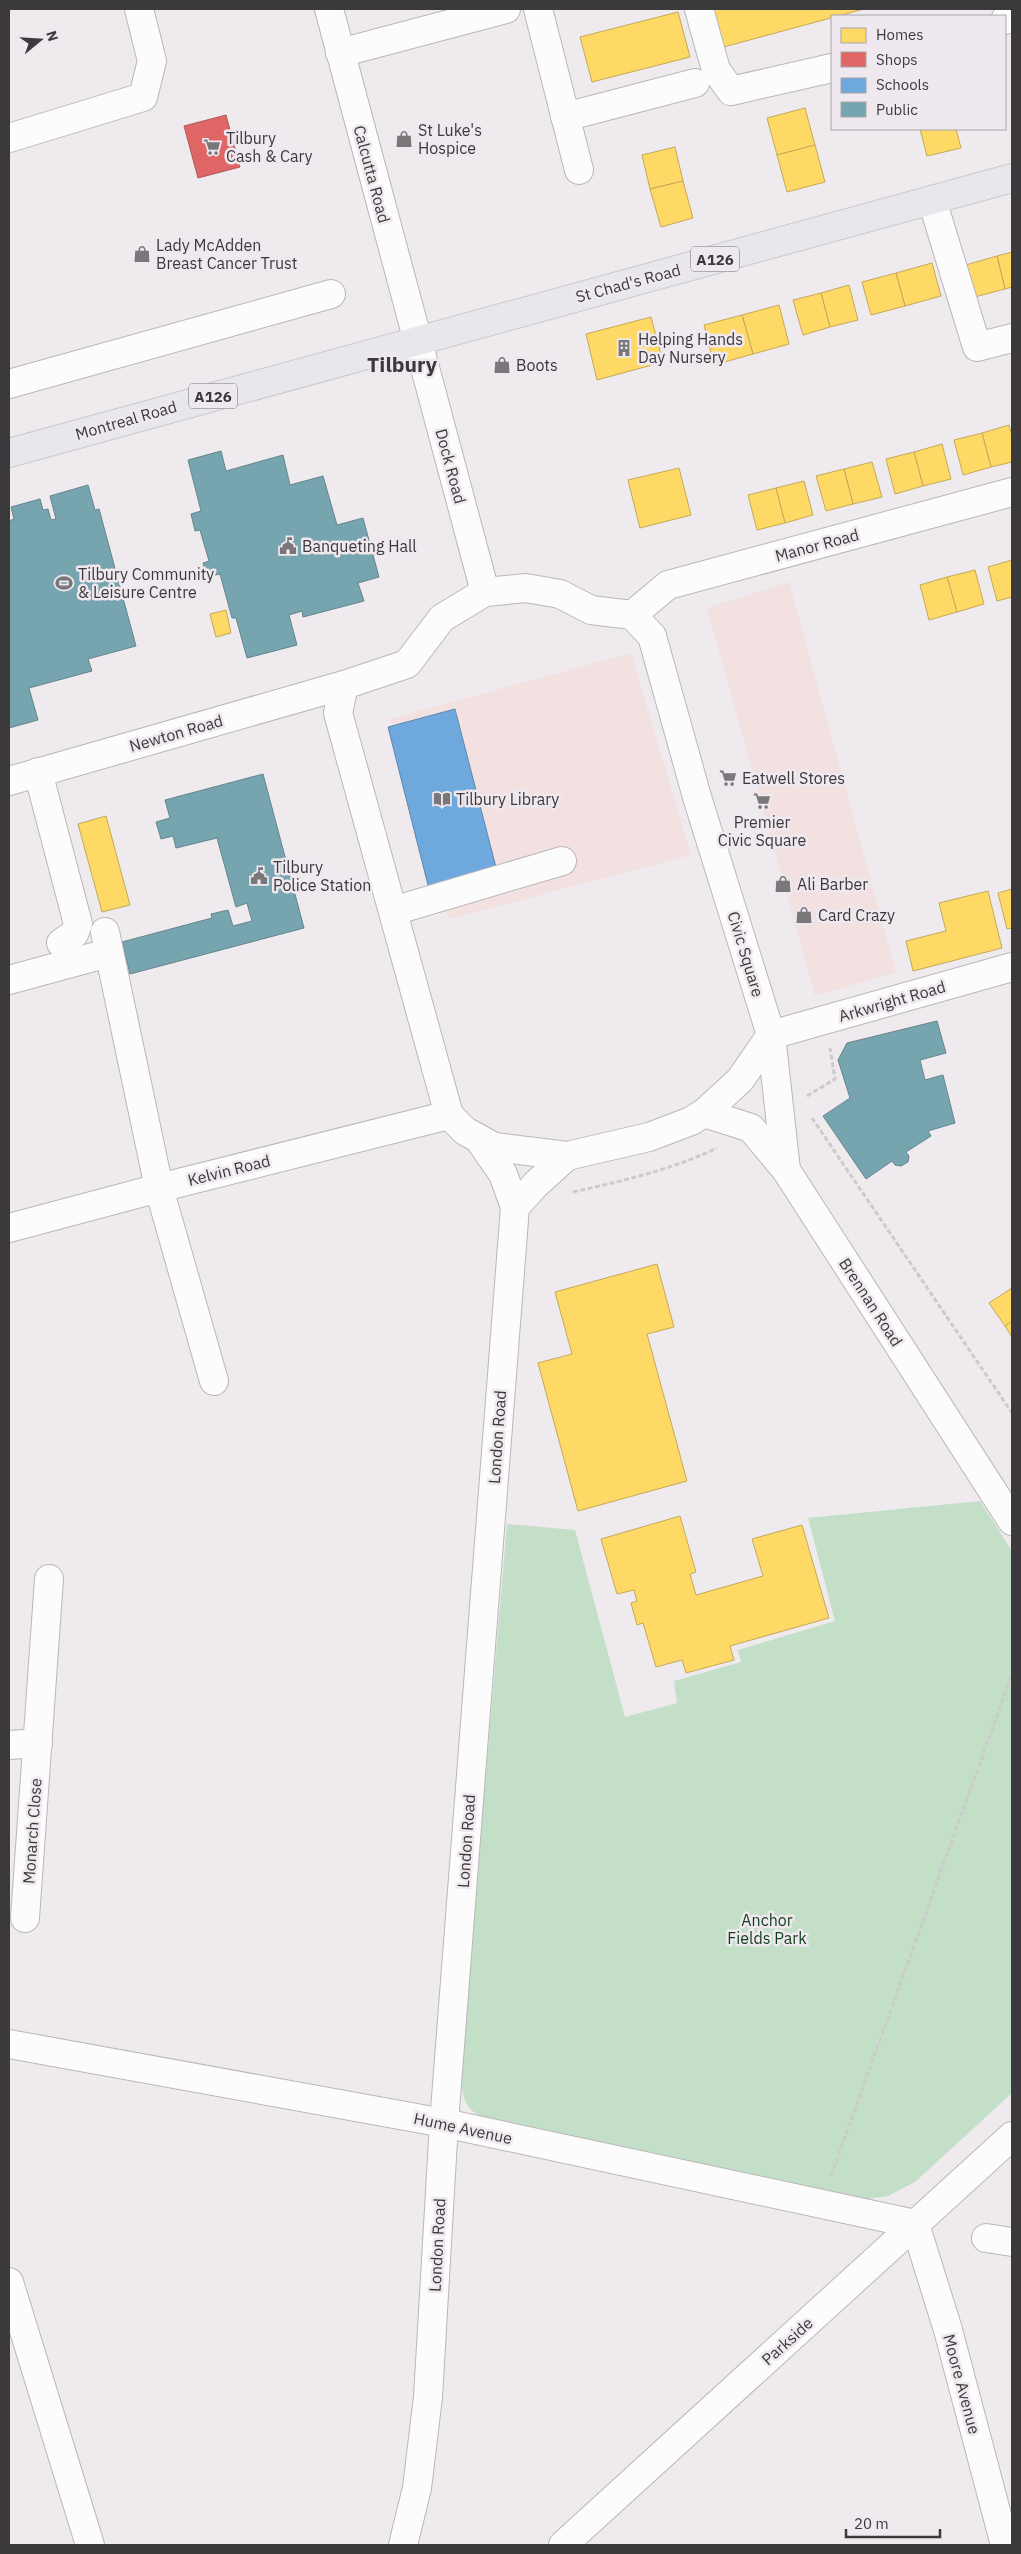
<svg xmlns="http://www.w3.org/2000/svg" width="1021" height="2554" viewBox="0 0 1021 2554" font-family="'IBM Plex Sans',sans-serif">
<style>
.commercial{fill:#f2e1e0}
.green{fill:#c4dfc8}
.homes{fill:#ffd966;stroke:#c4a959}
.shops{fill:#e06666;stroke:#af5859}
.schools{fill:#6fa8dc;stroke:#6087ac}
.public{fill:#76a5af;stroke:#65858c}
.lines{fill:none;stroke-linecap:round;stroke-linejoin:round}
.minor-casing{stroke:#bab7ba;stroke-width:30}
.major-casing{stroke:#cac9ca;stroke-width:30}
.path{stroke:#cccbcc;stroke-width:3;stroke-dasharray:5 2.5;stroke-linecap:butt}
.minor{stroke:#fcfcfc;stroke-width:28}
.major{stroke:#e8e7ec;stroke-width:28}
.labels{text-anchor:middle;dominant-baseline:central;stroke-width:5;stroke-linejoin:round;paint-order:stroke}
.shield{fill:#efe9ef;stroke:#726e72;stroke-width:1}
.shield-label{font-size:15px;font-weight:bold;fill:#3c393c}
.poi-label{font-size:16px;fill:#3c393c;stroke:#efe9ef;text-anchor:start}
.street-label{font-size:16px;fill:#3c393c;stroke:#efe9ef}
.park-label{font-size:16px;fill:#103e1c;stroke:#efe9ef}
.district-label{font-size:21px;font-weight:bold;fill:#3c393c;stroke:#efe9ef}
</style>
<rect width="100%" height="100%" fill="#eeeaee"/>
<g class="commercial">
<path d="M789 582 896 972 815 996 707 608Z"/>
<path d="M631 653 691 855 449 919 390 719Z"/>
</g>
<path class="green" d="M980 1501 1012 1551V2093L915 2182 888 2196 868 2199 499 2124C465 2113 461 2102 461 2068L507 1524 575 1530 625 1717 677 1703 674 1681 741 1662 738 1650 835 1621 808 1518Z"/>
<g class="homes">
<path d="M718 9H864L720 48 710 11Z"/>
<path d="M678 12 690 57 592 82 580 37Z"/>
<path d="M805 108 815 145 777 155 767 118Z"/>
<path d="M920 129H956L961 148 927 156Z"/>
<path d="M815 145 825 182 787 192 777 155Z"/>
<path d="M675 147 683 181 650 189 642 155Z"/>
<path d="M683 181 693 218 661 227 650 189Z"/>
<path d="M1012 252V287L1005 289 997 256Z"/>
<path d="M997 256 1005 289 971 298 962 266Z"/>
<path d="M932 263 941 296 905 306 896 273Z"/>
<path d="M896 273 905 306 871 315 862 282Z"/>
<path d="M849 285 858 320 830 327 821 293Z"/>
<path d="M821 293 830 327 803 335 793 300Z"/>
<path d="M779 305 789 344 753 354 742 315Z"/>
<path d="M742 315 753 354 714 365 704 325Z"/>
<path d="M651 317 663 362 597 380 586 334Z"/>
<path d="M1009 425 1012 436V462L991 467 982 433Z"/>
<path d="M982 433 991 467 963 475 954 440Z"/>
<path d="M942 444 951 479 923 486 914 452Z"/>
<path d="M914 452 923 486 895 494 886 459Z"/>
<path d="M872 462 882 497 853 504 844 469Z"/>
<path d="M679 468 691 515 640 528 628 480Z"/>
<path d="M844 469 853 504 826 511 816 476Z"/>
<path d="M804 481 813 515 785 523 776 488Z"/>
<path d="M776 488 785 523 757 530 748 495Z"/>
<path d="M1012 560V597L997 601 988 567Z"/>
<path d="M975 570 984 604 957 612 947 577Z"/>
<path d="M947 577 957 612 929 620 920 585Z"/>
<path d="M226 610 231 633 216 637 210 614Z"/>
<path d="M106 816 130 905 102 912 78 824Z"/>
<path d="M1012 889V928L1007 929 998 893Z"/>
<path d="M988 891 1002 948 913 971 906 941 946 931 939 903Z"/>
<path d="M657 1264 674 1327 647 1334 687 1481 578 1511 538 1363 572 1354 555 1292Z"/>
<path d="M1012 1288V1321L1005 1326 989 1303Z"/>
<path d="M1012 1321V1337L1005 1326Z"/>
<path d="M680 1516 696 1572 690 1574 696 1595 763 1576 752 1539 802 1525 829 1618 730 1646 734 1660 686 1673 682 1660 656 1667 643 1623 637 1625 631 1603 637 1601 634 1590 617 1594 601 1539Z"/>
</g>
<path class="shops" d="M226 115 240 167 198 178 184 126Z"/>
<path class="schools" d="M455 709 497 871 429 889 388 727Z"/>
<g class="public">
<path d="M221 451 226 471 283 455 290 485 323 476 337 525 363 518 379 577 358 583 364 601 303 617 302 611 289 615 297 645 247 658 236 618H232L220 574 207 577 203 563 209 561 200 530 195 531 191 514 201 511 188 460Z"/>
<path d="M88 485 95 510 99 509 136 646 88 659 92 671 29 688 38 720 9 728V521L14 519 11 507 40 499 43 510 48 509 51 520 56 519 50 496Z"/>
<path d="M263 774 304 928 130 974 122 942 212 918 211 914 228 910 233 926 252 921 247 903 236 907 217 838 176 848 173 836 161 839 156 822 170 818 165 800Z"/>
<path d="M937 1021 946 1053 920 1060 925 1080 943 1075 955 1123 928 1131 931 1136 906 1152 909 1156 908 1162 901 1166 895 1165 892 1161 866 1179 823 1116 850 1098 838 1060 847 1043Z"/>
</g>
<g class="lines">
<g class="minor-casing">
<g id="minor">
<path d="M329 9 485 592"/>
<path d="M538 9 579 170"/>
<path d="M699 9 716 70 731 91 832 68"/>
<path d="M1005 20 1012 18"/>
<path d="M340 53 506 9"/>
<path d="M565 117 695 83"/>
<path d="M9 138 143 97 152 61 139 9"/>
<path d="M932 200 977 347 1012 338"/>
<path d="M9 384 331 294"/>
<path d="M632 615 668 585 1012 492"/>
<path d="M38 772 78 924 74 934 61 943"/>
<path d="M9 781 344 685"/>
<path d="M393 911 562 861"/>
<path d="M105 932 159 1188 214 1381"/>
<path d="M9 980 108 953"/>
<path d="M771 1035 740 1080 704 1113 691 1121 649 1137 567 1156 494 1147 465 1131 449 1115 338 713 344 685 407 664 442 618 485 592 526 588 560 594 591 610 632 615 652 636 697 797 771 1035 786 1170"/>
<path d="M771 1035 1012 967"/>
<path d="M704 1113 751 1128 786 1170 1012 1521"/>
<path d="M478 1138 503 1174 515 1207"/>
<path d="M9 1228 159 1188 449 1115"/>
<path d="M9 1745 38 1743"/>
<path d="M25 1918 49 1579"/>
<path d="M9 2044 444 2123 915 2224"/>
<path d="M915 2224 948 2330 1005 2545"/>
<path d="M986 2238 1012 2242"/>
<path d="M9 2282 90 2545"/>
<path d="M403 2545 417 2488 428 2397 444 2123 515 1207 536 1184 567 1156"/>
<path d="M563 2545 1012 2136"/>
</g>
</g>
<g class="major-casing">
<path id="major" d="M9 453 1012 178"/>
</g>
<g class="path">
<path d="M807 1096 835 1079 830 1048"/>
<path d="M812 1118 1012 1413"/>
<path d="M573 1192C622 1181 671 1170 717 1148"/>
<path d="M831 2176 1012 1674"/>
</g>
<use href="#minor" class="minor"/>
<use href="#major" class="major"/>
</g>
<defs>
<g id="shop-bare" transform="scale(1.35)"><path d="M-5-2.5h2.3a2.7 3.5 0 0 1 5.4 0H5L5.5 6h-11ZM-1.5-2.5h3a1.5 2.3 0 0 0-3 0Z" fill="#7a777a" stroke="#efe9ef" stroke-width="2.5" paint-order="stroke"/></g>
<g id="supermarket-bare" transform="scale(1.35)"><path d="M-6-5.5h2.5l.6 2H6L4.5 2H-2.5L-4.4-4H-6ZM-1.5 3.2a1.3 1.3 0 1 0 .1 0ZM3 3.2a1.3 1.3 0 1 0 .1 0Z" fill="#7a777a" stroke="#efe9ef" stroke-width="2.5" paint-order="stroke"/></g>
<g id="building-bare" transform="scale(1.35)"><path d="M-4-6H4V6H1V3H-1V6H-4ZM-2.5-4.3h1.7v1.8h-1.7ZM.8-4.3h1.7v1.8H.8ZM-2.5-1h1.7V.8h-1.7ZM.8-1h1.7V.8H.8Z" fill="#7a777a" stroke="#efe9ef" stroke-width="2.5" paint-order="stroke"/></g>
<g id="civic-bare" transform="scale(1.35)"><path d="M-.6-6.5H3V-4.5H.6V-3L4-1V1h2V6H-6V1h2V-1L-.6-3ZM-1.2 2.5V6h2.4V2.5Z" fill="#7a777a" stroke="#efe9ef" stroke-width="2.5" paint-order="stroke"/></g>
<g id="stadium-bare" transform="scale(1.35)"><path d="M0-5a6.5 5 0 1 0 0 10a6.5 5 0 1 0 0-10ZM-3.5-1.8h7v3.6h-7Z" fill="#7a777a" stroke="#efe9ef" stroke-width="2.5" paint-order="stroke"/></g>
<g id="library-bare" transform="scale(1.35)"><path d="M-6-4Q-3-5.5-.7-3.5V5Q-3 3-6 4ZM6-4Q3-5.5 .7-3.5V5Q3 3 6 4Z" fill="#7a777a" stroke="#efe9ef" stroke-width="2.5" paint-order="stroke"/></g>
</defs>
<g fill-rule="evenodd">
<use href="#shop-bare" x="404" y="139"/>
<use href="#supermarket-bare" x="212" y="147"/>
<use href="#shop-bare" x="142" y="254"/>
<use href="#building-bare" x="624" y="348"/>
<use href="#shop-bare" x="502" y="365"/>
<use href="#civic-bare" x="288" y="546"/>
<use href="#stadium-bare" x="64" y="583"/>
<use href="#supermarket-bare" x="728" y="778"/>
<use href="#library-bare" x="442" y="799"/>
<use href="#supermarket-bare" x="762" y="801"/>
<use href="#civic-bare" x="259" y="876"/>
<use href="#shop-bare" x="783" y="884"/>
<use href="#shop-bare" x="804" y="915"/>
</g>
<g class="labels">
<g class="shield">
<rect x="691" y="246.5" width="48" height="25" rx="4"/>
<rect x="189" y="383.5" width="48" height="25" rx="4"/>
</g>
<g class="shield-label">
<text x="715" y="259">A126</text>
<text x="213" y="396">A126</text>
</g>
<g class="poi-label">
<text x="418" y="130">St Luke's<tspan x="418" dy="18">Hospice</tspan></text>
<text x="226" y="138">Tilbury<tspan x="226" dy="18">Cash &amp; Cary</tspan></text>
<text x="156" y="245">Lady McAdden<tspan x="156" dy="18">Breast Cancer Trust</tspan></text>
<text x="638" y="339">Helping Hands<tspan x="638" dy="18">Day Nursery</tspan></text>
<text x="516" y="365">Boots</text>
<text x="302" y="546">Banqueting Hall</text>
<text x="78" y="574">Tilbury Community<tspan x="78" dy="18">&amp; Leisure Centre</tspan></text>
<text x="742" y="778">Eatwell Stores</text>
<text x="456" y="799">Tilbury Library</text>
<text x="762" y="822" text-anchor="middle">Premier<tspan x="762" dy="18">Civic Square</tspan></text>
<text x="273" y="867">Tilbury<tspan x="273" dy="18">Police Station</tspan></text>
<text x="797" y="884">Ali Barber</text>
<text x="818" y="915">Card Crazy</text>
</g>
<g class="street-label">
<text transform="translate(372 174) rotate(75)">Calcutta Road</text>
<text transform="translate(628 283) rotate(-15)">St Chad's Road</text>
<text transform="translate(126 420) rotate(-16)">Montreal Road</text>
<text transform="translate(451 466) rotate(75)">Dock Road</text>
<text transform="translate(817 545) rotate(-15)">Manor Road</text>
<text transform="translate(176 733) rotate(-16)">Newton Road</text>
<text transform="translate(746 954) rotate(73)">Civic Square</text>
<text transform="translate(892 1001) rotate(-16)">Arkwright Road</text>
<text transform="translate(229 1170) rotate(-14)">Kelvin Road</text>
<text transform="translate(871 1302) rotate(57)">Brennan Road</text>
<text transform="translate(497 1437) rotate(-86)">London Road</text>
<text transform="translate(32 1831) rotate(-86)">Monarch Close</text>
<text transform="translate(466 1841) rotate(-86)">London Road</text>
<text transform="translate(463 2128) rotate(12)">Hume Avenue</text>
<text transform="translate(437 2245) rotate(-87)">London Road</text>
<text transform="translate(787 2341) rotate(-42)">Parkside</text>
<text transform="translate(962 2384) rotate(75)">Moore Avenue</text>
</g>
<g class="park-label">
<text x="767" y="1920">Anchor<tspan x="767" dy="18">Fields Park</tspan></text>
</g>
<g class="district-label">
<text x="402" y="364">Tilbury</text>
</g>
</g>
<rect width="1021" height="2554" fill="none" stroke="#3c393c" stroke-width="20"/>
<rect x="831" y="15" width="175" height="115" fill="#efe9ef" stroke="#a7a3a7"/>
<rect x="841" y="28" width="25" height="15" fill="#ffd966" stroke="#a7a3a7"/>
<text x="876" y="40" font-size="15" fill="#3c393c">Homes</text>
<rect x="841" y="52" width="25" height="15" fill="#e06666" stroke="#a7a3a7"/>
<text x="876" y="65" font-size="15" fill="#3c393c">Shops</text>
<rect x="841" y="78" width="25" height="15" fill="#6fa8dc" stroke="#a7a3a7"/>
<text x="876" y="90" font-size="15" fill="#3c393c">Schools</text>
<rect x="841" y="102" width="25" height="15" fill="#76a5af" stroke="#a7a3a7"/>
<text x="876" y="115" font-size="15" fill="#3c393c">Public</text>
<g transform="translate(40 40) rotate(72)" stroke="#efe9ef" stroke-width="4" paint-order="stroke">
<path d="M0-4L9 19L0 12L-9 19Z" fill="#3c393c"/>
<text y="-8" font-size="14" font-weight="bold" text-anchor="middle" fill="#3c393c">N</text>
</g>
<path d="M846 2529v8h94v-8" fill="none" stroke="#3c393c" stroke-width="2.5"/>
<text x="854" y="2529" font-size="15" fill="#3c393c" stroke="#efe9ef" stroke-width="4" paint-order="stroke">20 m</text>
</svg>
